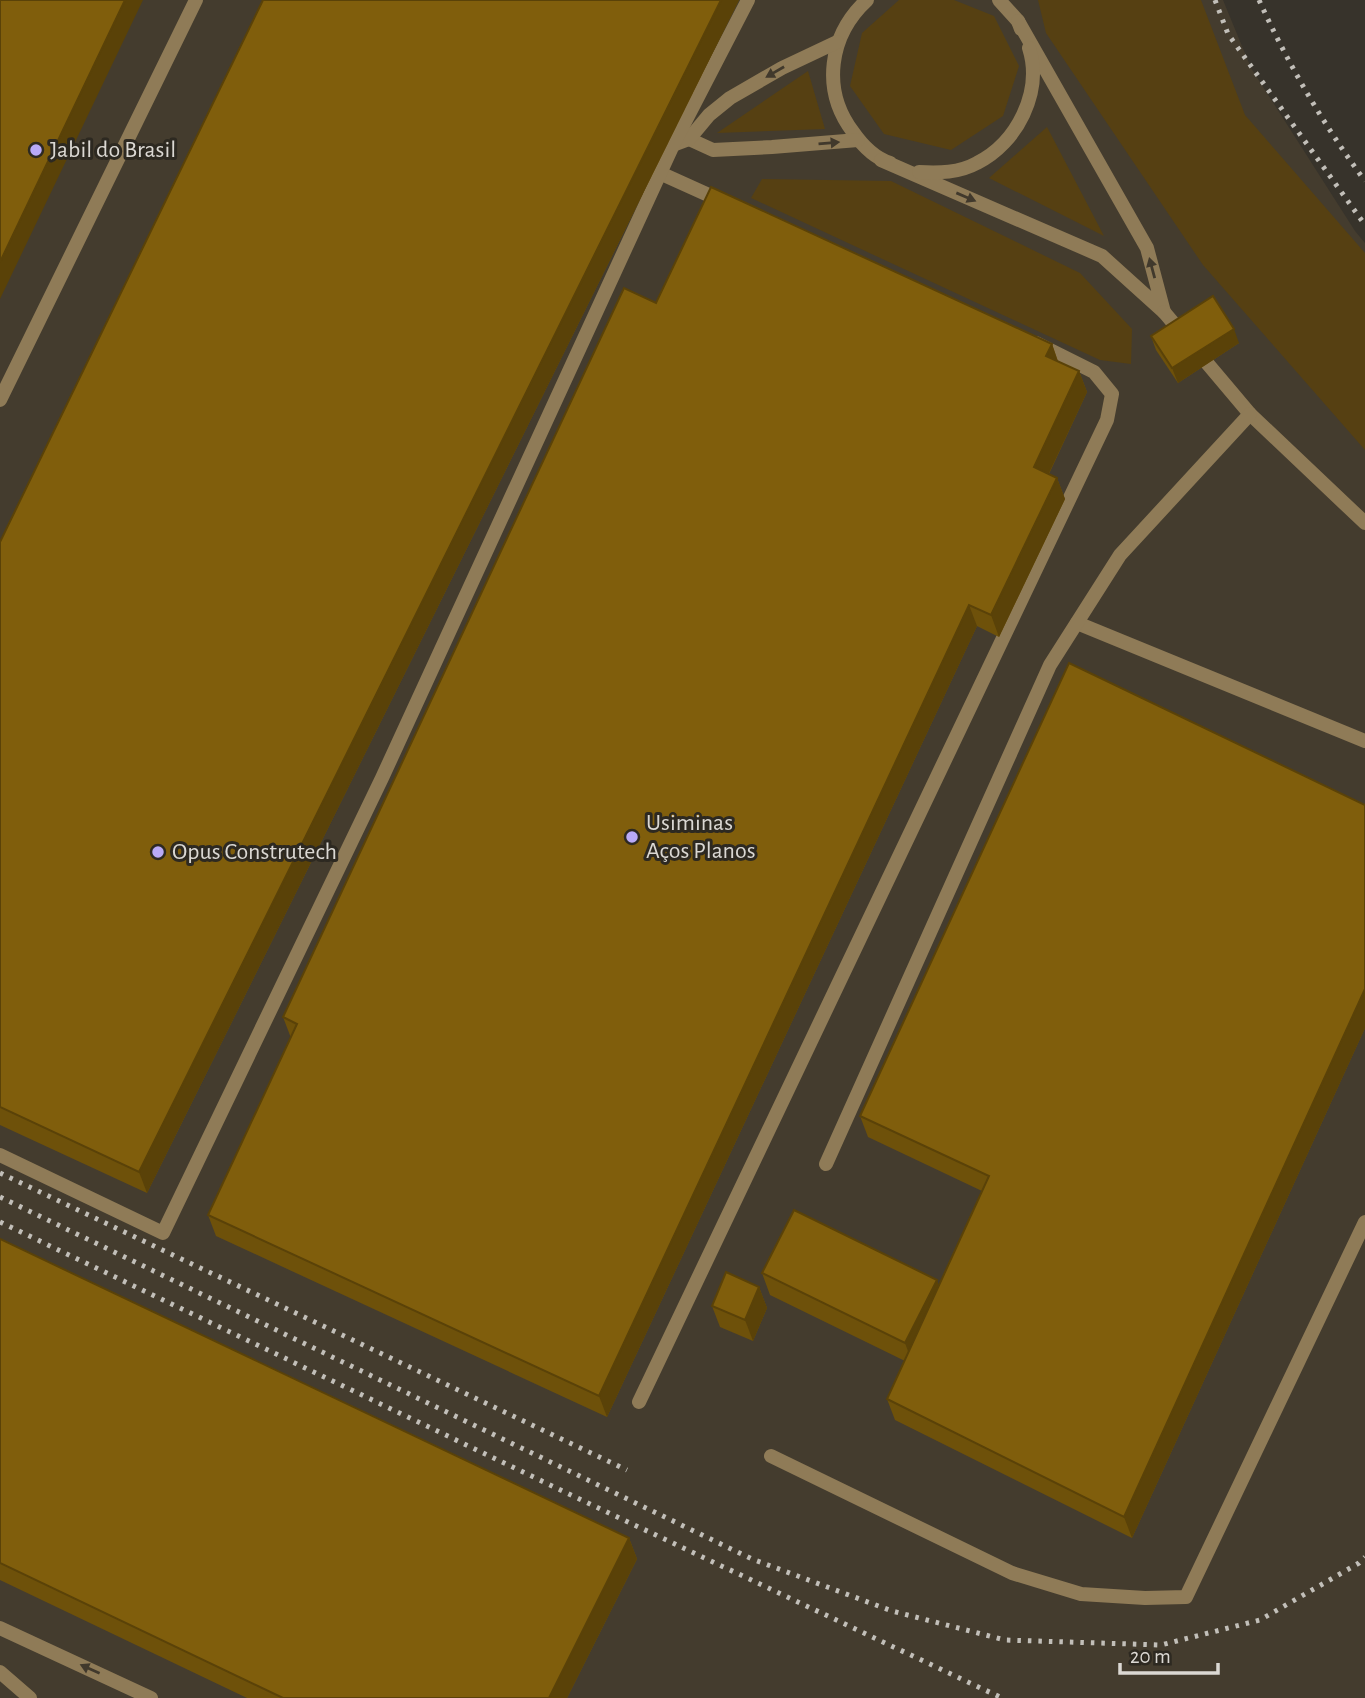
<svg xmlns="http://www.w3.org/2000/svg" width="1365" height="1698" viewBox="0 0 1365 1698" font-family="'Alegreya Sans',sans-serif">
<style>
.built{fill:#443c2e}
.green{fill:#564012}
.lines{fill:none;stroke-linecap:round;stroke-linejoin:round}
.lane{stroke:#8f7b57;stroke-width:14}
.rail{stroke:#c2bfb9;stroke-width:5;stroke-dasharray:3.5 7;stroke-linecap:butt}
.wall{fill:#6e510a}
.shaded-wall{fill:#5a4208}
.building{fill:#805e0c;stroke:#5a4208;stroke-width:2}
.oneway{fill:#41392c}
.poi-dot{fill:#b9aaf7;stroke:#2d2921;stroke-width:2.5}
.labels{text-anchor:middle;dominant-baseline:central;stroke-width:6;stroke-linejoin:round;paint-order:stroke}
.poi-label{font-size:24px;fill:#dbd8d3;stroke:#2d2921;text-anchor:start}
</style>
<rect width="100%" height="100%" fill="#37332b"/>
<path class="built" d="M0 0H1223L1251 68 1355 231 1365 243V1698H0Z"/>
<g class="green">
<path d="M899 0H954L994 16 1019 66 1003 116 951 150 884 134 850 86 862 33Z"/>
<path d="M1038 0H1201L1245 115 1365 253V450L1203 265 1046 33Z"/>
<path d="M808 71 825 129 717 133Z"/>
<path d="M1047 127 1104 236 989 178Z"/>
<path d="M762 179 891 181 1080 273 1132 329 1131 364 1100 360 751 198Z"/>
</g>
<g class="lines">
<g class="lane">
<path d="M867 0C829 35 821 90 853 132 862 145 875 158 890 163"/>
<path d="M999 0 1018 21 1021 29"/>
<path d="M689 139 713 150 772 147 858 140"/>
<path d="M673 145 689 139 709 115 730 98 782 68 837 42"/>
<path d="M881 160 1102 256 1164 312 1147 248 1018 21"/>
<path d="M919 172C939 173 959 173 977 163 1017 143 1043 92 1029 48"/>
<path d="M662 174 724 202"/>
<path d="M1164 312 1250 414 1365 523"/>
<path d="M0 400 196 0"/>
<path d="M1077 623 1365 741"/>
<path d="M0 1155 163 1233 382 778 673 145 748 0"/>
<path d="M826 1164 1050 665 1120 555 1250 414"/>
<path d="M639 1402 1107 420 1112 394 1094 372 1036 343"/>
<path d="M771 1456 1012 1573 1081 1594 1145 1598 1186 1597 1365 1222"/>
<path d="M0 1628 151 1698"/>
<path d="M0 1672 30 1698"/>
</g>
<g class="rail">
<path d="M1215 0 1228 34 1365 225"/>
<path d="M1259 0C1288 64 1323 124 1365 181"/>
<path d="M0 1173 627 1470"/>
<path d="M0 1197 752 1559 892 1611 1005 1640 1161 1645 1260 1620 1359 1563 1365 1557"/>
<path d="M0 1222 592 1505 1002 1698"/>
</g>
</g>
<g class="wall">
<path d="M263 0H739L147 1193 0 1125V542Z"/>
<path d="M656 303 1052 344 1058 361 1079 371 1087 392 1049 474 1057 478 1065 499 999 637 977 626 607 1417 216 1236 208 1215 291 1038 283 1017Z"/>
<path d="M1151 336 1239 343 1178 383 1156 350Z"/>
<path d="M1365 805V1028L1132 1538 895 1420 887 1399 905 1361 770 1295 762 1273 939 1286 982 1191 868 1137 860 1116Z"/>
<path d="M0 1239 629 1538 637 1559 567 1698H247L0 1580Z"/>
<path d="M759 1287 767 1308 753 1341 720 1327 712 1306Z"/>
</g>
<g class="shaded-wall">
<path d="M125 0H143L0 299V262Z"/>
<path d="M721 0H739L147 1193 139 1172Z"/>
<path d="M1234 329 1239 343 1178 383 1172 368Z"/>
<path d="M1052 344 1059 365 1046 356Z"/>
<path d="M1079 371 1087 392 1042 488 1034 467Z"/>
<path d="M1057 478 1065 499 999 637 991 615Z"/>
<path d="M969 605 977 626 607 1417 599 1396Z"/>
<path d="M1365 989V1028L1132 1538 1124 1517Z"/>
<path d="M937 1280 945 1301 913 1365 905 1343Z"/>
<path d="M759 1287 767 1308 753 1341 745 1320Z"/>
<path d="M629 1538 637 1559 567 1698H549Z"/>
</g>
<g class="building">
<path d="M0 0H125L0 262Z"/>
<path d="M263 0H721L139 1172 0 1107V542Z"/>
<path d="M711 187 1052 344 1046 356 1079 371 1034 467 1057 478 991 615 969 605 599 1396 208 1215 297 1024 283 1017 624 288 656 303Z"/>
<path d="M1213 296 1234 329 1172 368 1151 336Z"/>
<path d="M1069 663 1365 805V989L1124 1517 887 1399 989 1176 860 1116Z"/>
<path d="M794 1210 937 1280 905 1343 762 1273Z"/>
<path d="M0 1239 629 1538 549 1698H283L0 1563Z"/>
<path d="M726 1272 759 1287 745 1320 712 1306Z"/>
</g>
<defs><path id="oneway-solid" d="M-6-.8H1V-3.2L6.5 0L1 3.2V.8H-6Z" transform="scale(1.75)"/></defs>
<g class="oneway">
<use href="#oneway-solid" transform="translate(775 72) rotate(150)"/>
<use href="#oneway-solid" transform="translate(829 143) rotate(-5)"/>
<use href="#oneway-solid" transform="translate(966 197) rotate(23)"/>
<use href="#oneway-solid" transform="translate(1152 268) rotate(-105)"/>
<use href="#oneway-solid" transform="translate(90 1669) rotate(-156)"/>
</g>
<g class="poi-dot">
<circle cx="36" cy="150" r="7"/>
<circle cx="632" cy="837" r="7"/>
<circle cx="158" cy="852" r="7"/>
</g>
<g class="labels">
<g class="poi-label">
<text x="50" y="150">Jabil do Brasil</text>
<text x="646" y="823">Usiminas<tspan x="646" dy="28">Aços Planos</tspan></text>
<text x="172" y="852">Opus Construtech</text>
</g>
</g>
<path d="M1120 1663v10h98v-10" fill="none" stroke="#dbd8d3" stroke-width="3.5"/>
<text x="1130" y="1663" font-size="21" fill="#dbd8d3" stroke="#2d2921" stroke-width="5" paint-order="stroke">20 m</text>
</svg>
